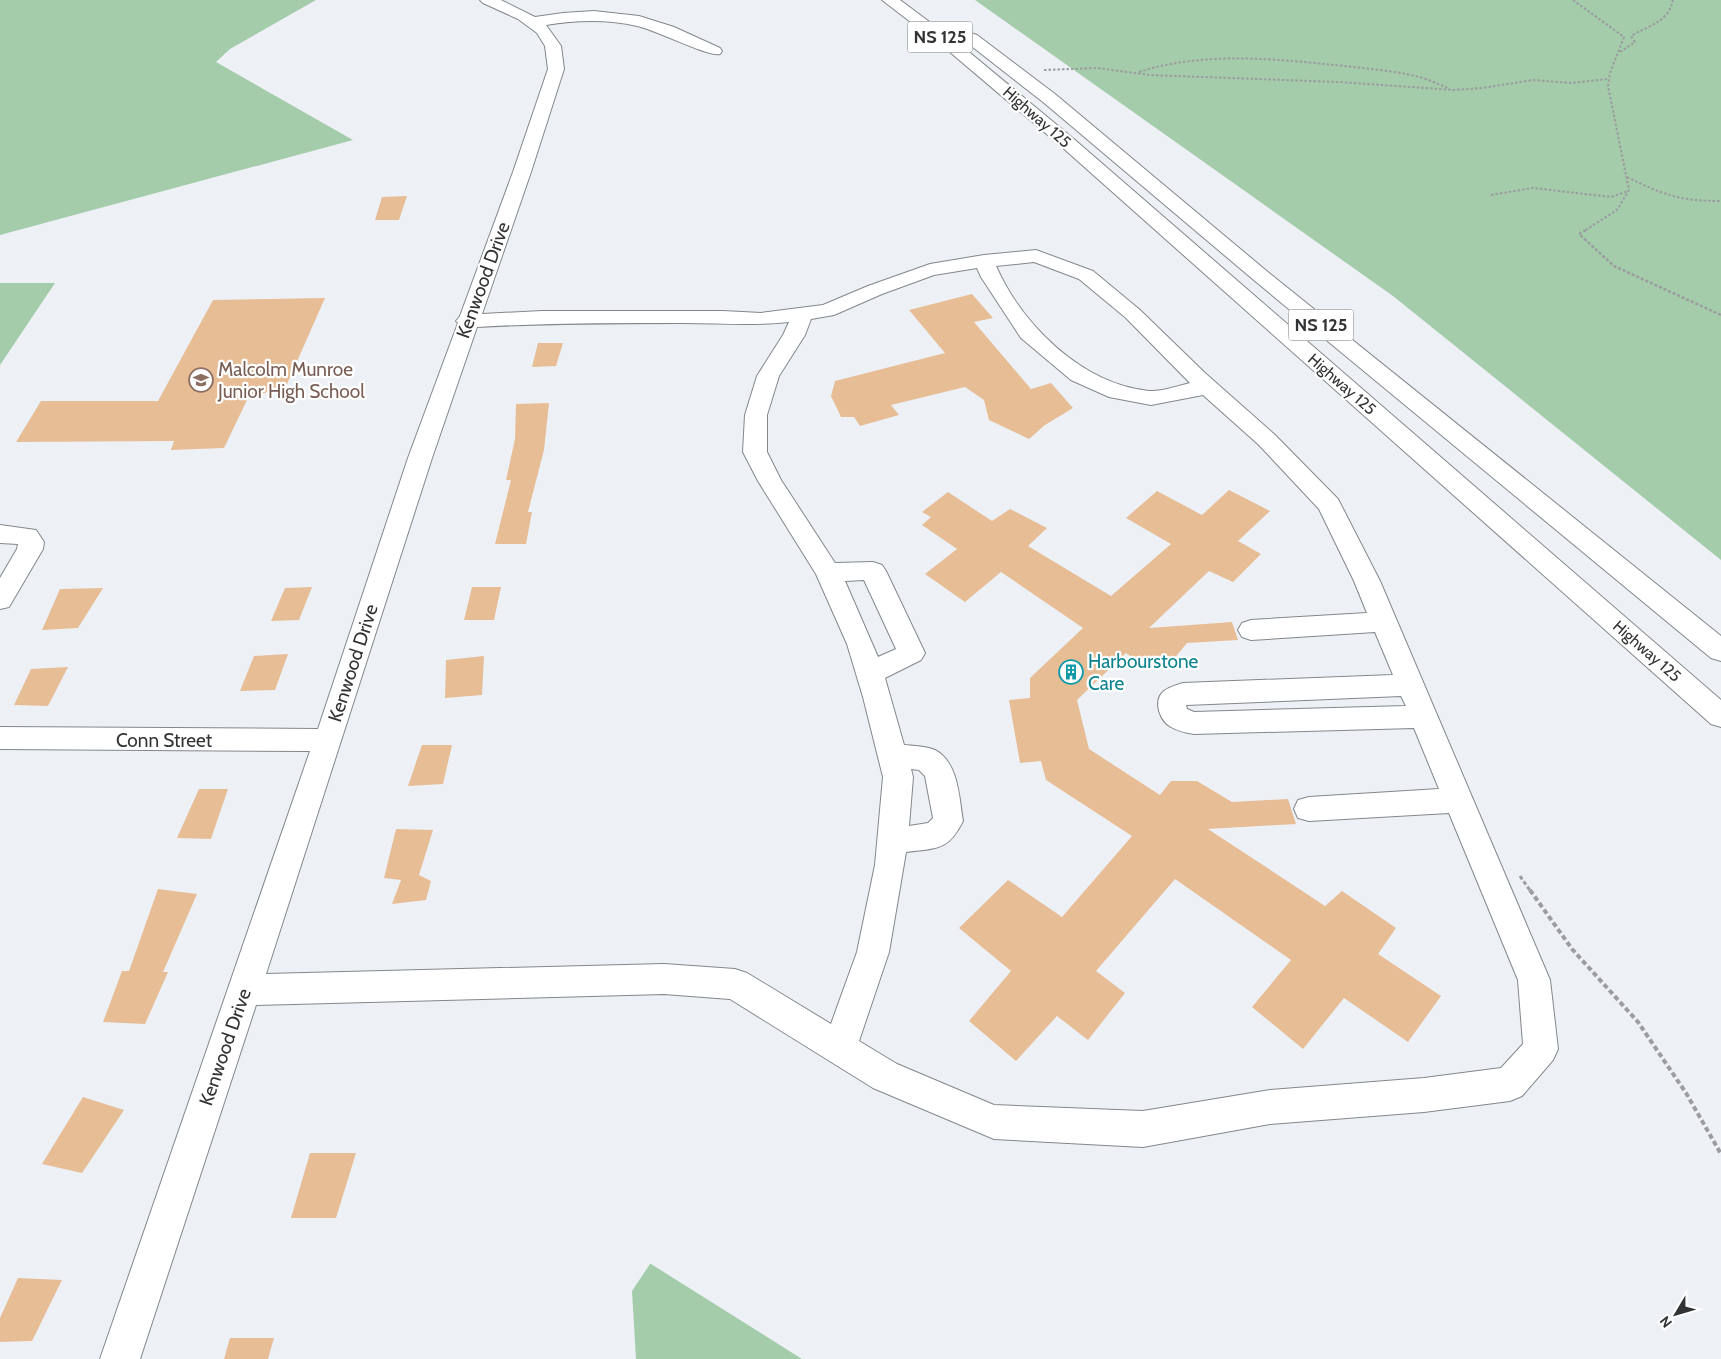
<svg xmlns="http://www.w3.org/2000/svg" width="1721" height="1359" viewBox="0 0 1721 1359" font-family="Cabin,sans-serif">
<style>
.green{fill:#a4cbaa}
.building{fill:#e7bd96}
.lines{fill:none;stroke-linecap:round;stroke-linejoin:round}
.minor-casing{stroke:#83878b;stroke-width:2}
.highway-casing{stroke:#83878b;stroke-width:2}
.path-far3{stroke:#9a9ca0;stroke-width:2;stroke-dasharray:2.5 2;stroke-linecap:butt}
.path-far2{stroke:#9a9ca0;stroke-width:2.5;stroke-dasharray:3 2;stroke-linecap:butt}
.path-far1{stroke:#9a9ca0;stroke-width:3;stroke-dasharray:4 2.5;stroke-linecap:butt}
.path{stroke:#9a9ca0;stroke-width:4;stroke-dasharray:5 3;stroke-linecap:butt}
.minor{fill:#fff;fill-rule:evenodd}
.highway{fill:#fff;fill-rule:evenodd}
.labels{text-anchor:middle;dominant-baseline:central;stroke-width:4.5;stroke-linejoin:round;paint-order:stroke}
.far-street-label{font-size:16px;fill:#323335;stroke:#fff}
.shield{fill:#fff;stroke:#707072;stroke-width:1}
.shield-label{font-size:18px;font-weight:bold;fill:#323335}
.street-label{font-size:19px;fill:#323335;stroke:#fff}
.education-label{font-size:19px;fill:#785e54;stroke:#fff;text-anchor:start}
.culture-label{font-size:19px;fill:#0d838f;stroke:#fff;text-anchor:start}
</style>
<rect width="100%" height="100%" fill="#edf1f6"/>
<g class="green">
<path d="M0 0H316L230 49 216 62 353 140 0 235Z"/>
<path d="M975 0H1721V560L1393 296Z"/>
<path d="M0 283H55L0 365Z"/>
<path d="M650 1264H651L802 1359H636L632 1291Z"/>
</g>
<g class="building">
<path d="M407 196 399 220H375L382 197Z"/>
<path d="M972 294 993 318 974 322 1031 389 1051 383 1073 408 1045 425 1029 439 989 420 984 400 965 387 891 405 899 415 860 426 854 417H841L831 396 835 381 945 353 909 310Z"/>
<path d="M325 298 287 384 247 400 224 448 171 450 174 441 16 442 41 401H158L213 300Z"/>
<path d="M538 343H563L556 366 532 367Z"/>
<path d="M549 403 544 450 528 512H532L526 544H495L511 480H506L515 439 516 404Z"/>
<path d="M1229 490 1270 511 1238 541 1261 554 1233 582 1209 571 1149 628 1232 622 1238 640 1187 643 1168 666H1144L1126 653 1077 700 1089 749 1160 795 1171 781H1197L1232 802 1288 799 1296 824 1208 829 1325 906 1342 891 1396 928 1378 954 1441 996 1408 1042 1344 998 1303 1049 1252 1007 1291 960 1175 879 1096 971 1125 993 1088 1040 1057 1016 1016 1061 969 1021 1011 971 959 928 1008 880 1062 917 1132 836 1046 780 1041 761 1020 763 1009 700 1030 698V678L1083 628 1001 572 965 602 925 574 957 549 922 525 931 517 922 512 948 492 992 521 1010 509 1047 528 1028 546 1111 596 1171 544 1126 518 1157 491 1202 515Z"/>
<path d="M312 587 299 620 271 621 285 588Z"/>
<path d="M472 587H501L494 620H464Z"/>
<path d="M103 588 78 628 42 630 60 589Z"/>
<path d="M288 654 275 690 240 691 254 656Z"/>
<path d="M484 656 482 695 445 698 446 660Z"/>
<path d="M68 667 48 706 14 705 31 669Z"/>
<path d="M422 745H452L443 784 408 786Z"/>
<path d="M199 789H228L211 839 177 838Z"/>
<path d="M396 829 433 830 419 875 431 881 426 900 392 904 401 880 384 878Z"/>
<path d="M158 889 197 894 163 972H168L145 1024 103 1022 122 971H129Z"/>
<path d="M83 1097 124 1110 82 1173 42 1164Z"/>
<path d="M310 1153H356L336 1218H291Z"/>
<path d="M18 1278 62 1280 32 1341 0 1342V1318Z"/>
<path d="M230 1338H274L268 1359H224Z"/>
</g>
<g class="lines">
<g class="minor-casing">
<g id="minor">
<path d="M480 0H501L535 17 563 13 594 11 639 16 674 27 720 48 722 51 720 54C708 57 656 30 637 26 608 19 576 20 546 25L561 46 564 69 531 172 482 314 542 311H723L761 313 823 305 868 286 930 264 984 255 1036 250 1093 271 1140 310 1205 373 1275 435 1338 499 1380 581 1550 980 1558 1049 1553 1060 1522 1096 1510 1101 1424 1112 1270 1124 1143 1147 994 1139 873 1088 730 999 664 994 256 1005 140 1359H100L310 751 0 749V727L318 729 408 458 458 323 456 321 460 316 513 172 548 69 545 46 537 33 518 19 483 3ZM1034 262 1079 279 1126 318 1190 383C1177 386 1161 392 1149 391 1082 384 1022 325 996 266ZM977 268 981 277 1021 338 1071 380 1109 397 1151 405 1203 395 1259 445 1319 509 1354 581 1367 613 1251 620 1242 623 1238 630 1242 637 1251 640 1375 632 1393 675 1183 683C1176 685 1166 688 1162 693 1153 703 1161 722 1171 727 1178 731 1187 733 1194 734L1414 728 1439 789 1309 797 1298 800 1294 809 1298 818 1309 821 1449 813 1518 980 1523 1044 1501 1068 1424 1078 1270 1090 1143 1111 994 1105 897 1064 859 1041 889 952 906 852C937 848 948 851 963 821 959 798 959 763 935 750 926 746 914 746 904 745L885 678 921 660 925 653 886 571 882 565 873 562 835 563 781 480 767 452V415L779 376 805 335 811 319 834 315 882 294 934 275ZM789 322 783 335 757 376 745 415 743 452 758 481 816 574 847 644 863 697 883 777 875 865 857 952 831 1024 747 973 735 969 664 964 266 974 432 458 477 327C546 323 614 323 683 323 718 323 754 326 789 322ZM864 580 896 649 878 657 845 581ZM1401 696 1406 706 1194 712 1187 709 1186 705ZM911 769 919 770 925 776 933 818 928 823 909 826 913 777Z"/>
<path d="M0 525 36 530 44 542 43 549 9 607 0 609V578L17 549 18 544 0 543Z"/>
</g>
</g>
<g class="highway-casing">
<g id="highway">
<path d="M882 0H900L963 47 1075 140 1721 700V727L1711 724 1063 148 951 53Z"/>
<path d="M971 33 977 35 1055 94 1269 273 1721 636V661L1711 658 1255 281 1043 102 965 41 963 38 965 35Z"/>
</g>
</g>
<g class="path-far3">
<path d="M1573 0 1624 37 1610 73 1608 86 1629 190 1617 210 1584 231"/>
<path d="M1620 52 1635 42 1631 36C1649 25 1668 23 1673 0"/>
<path d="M1044 70 1097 68 1150 75 1339 82 1454 90 1482 88 1533 80 1572 83 1608 79"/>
<path d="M1139 72C1204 51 1277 59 1344 66 1370 69 1398 71 1423 78 1432 81 1440 85 1448 88"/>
<path d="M1627 177C1664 195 1679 201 1721 201"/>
<path d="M1491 195 1533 188 1611 197 1628 191"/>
</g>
<path class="path-far2" d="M1586 230 1579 234 1614 266 1721 315"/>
<path class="path-far1" d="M1520 876 1531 892"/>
<path class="path" d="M1530 890 1572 949 1638 1022 1686 1093 1721 1154"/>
<use href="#minor" class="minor"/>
<use href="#highway" class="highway"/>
</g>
<defs>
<g id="school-ring" transform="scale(1.25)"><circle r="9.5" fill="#fff" stroke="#8d6e63" stroke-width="1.5"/><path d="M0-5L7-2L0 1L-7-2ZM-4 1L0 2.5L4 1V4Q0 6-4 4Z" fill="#8d6e63"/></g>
<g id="building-ring" transform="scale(1.25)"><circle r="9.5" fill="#fff" stroke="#0f9aa8" stroke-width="1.5"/><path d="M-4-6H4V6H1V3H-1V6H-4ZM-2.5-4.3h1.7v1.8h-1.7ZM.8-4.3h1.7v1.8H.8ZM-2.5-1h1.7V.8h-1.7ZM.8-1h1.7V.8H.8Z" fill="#0f9aa8"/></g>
</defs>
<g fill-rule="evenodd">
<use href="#school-ring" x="201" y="380"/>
<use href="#building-ring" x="1071" y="672"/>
</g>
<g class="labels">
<g class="far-street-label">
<text transform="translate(1037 117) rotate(41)">Highway 125</text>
<text transform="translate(1342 384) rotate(41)">Highway 125</text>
<text transform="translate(1647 651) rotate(41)">Highway 125</text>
</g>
<g class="shield">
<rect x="907.5" y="21.5" width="65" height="31" rx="4"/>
<rect x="1288.5" y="309.5" width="65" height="31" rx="4"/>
</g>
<g class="shield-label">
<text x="940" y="37">NS 125</text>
<text x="1321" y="325">NS 125</text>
</g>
<g class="street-label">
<text transform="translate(483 280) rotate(-70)">Kenwood Drive</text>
<text transform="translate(353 663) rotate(-72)">Kenwood Drive</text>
<text x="164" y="740">Conn Street</text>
<text transform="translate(225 1047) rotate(-71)">Kenwood Drive</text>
</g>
<g class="education-label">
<text x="218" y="369">Malcolm Munroe<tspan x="218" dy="22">Junior High School</tspan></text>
</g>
<g class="culture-label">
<text x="1088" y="661">Harbourstone<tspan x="1088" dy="22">Care</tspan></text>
</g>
</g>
<g transform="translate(1676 1314) rotate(232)" stroke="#ffffff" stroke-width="4" paint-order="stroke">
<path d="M0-4L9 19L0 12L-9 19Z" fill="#323335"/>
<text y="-8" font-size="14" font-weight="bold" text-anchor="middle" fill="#323335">N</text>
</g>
</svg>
